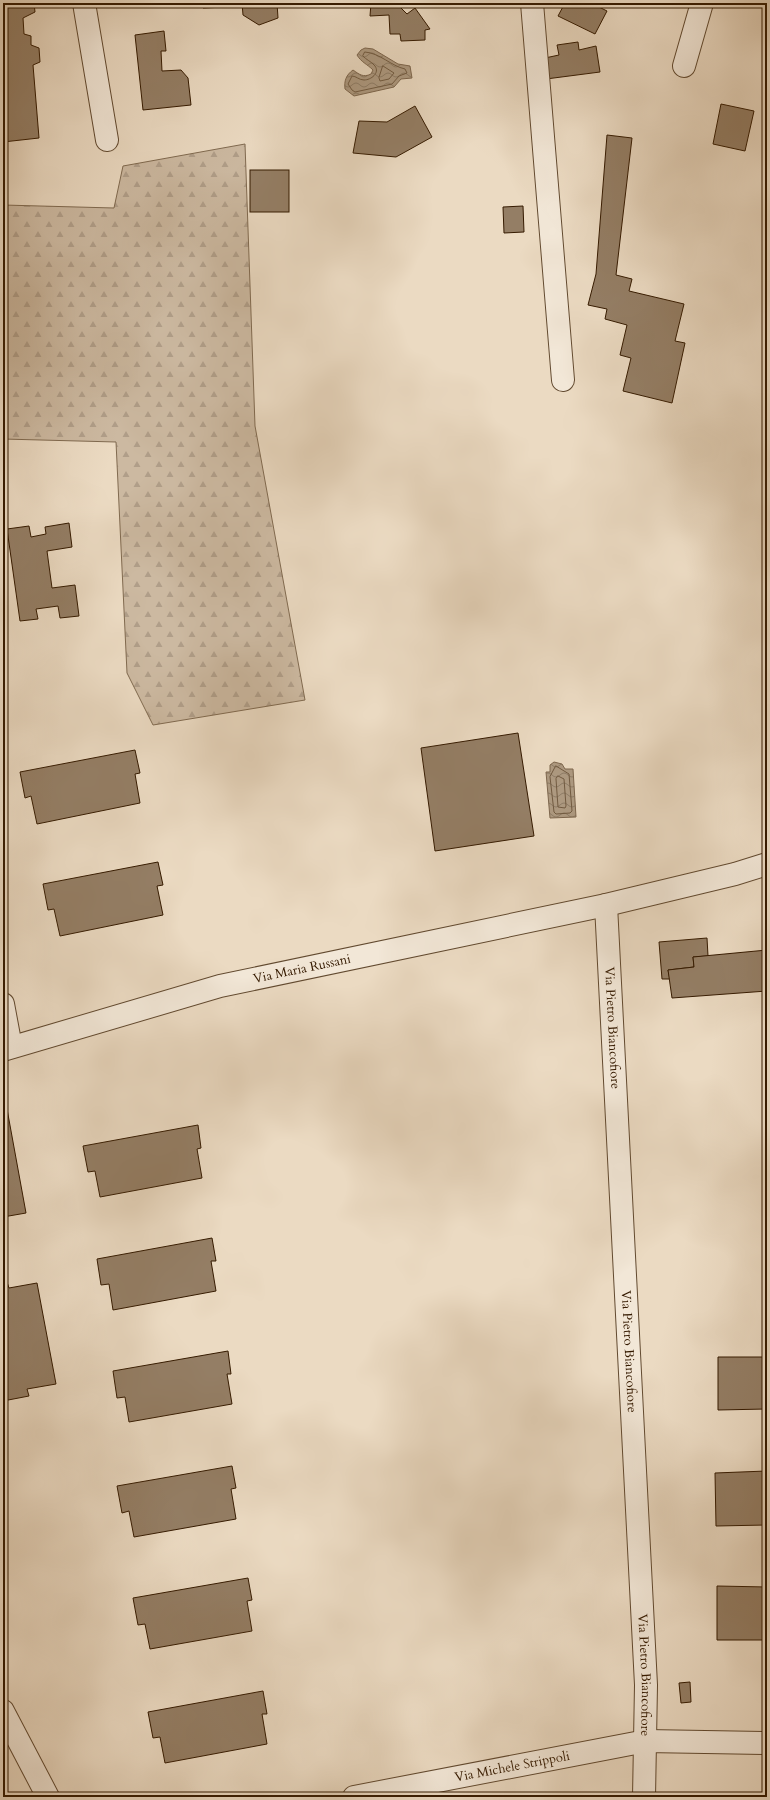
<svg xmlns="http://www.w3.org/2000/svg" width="770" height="1800" viewBox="0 0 770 1800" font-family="Cardo,serif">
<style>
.forest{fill:url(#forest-firs);stroke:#806a50}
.water{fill:url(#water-waves);stroke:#7d664d}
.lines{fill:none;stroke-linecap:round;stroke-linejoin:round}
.shore{stroke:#715a40;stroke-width:1}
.building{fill:#947e65;stroke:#351a00}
.minor-casing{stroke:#624a30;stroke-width:24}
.minor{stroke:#f2e7d7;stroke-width:22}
.labels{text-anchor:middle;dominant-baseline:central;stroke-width:3.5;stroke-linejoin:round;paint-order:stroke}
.street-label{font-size:13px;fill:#351a00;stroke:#f2e7d7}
</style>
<defs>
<pattern id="forest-firs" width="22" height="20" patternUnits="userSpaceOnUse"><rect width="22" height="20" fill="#ccb9a1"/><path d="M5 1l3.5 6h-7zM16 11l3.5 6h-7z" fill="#b09e89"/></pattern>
<pattern id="water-waves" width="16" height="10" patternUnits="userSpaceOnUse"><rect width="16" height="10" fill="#ad9980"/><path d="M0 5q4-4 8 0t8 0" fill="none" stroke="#8e7c66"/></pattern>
</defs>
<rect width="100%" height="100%" fill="#ebdac2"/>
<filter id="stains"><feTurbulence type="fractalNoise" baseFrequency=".005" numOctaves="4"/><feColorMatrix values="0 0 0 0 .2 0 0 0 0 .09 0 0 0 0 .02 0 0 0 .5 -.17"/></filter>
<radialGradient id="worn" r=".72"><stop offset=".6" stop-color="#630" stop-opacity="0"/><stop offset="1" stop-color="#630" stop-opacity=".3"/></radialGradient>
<path class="forest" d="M245 144 255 426 305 700 153 725 127 673 116 442 3 439V205L114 208 123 166Z"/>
<g class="water">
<path d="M365 48 373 49 398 64 410 66 412 78 401 79 394 87 354 96 345 89C344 81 346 75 353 70 359 74 363 78 371 74L373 70C367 64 361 62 357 55L361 50Z"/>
<path d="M554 762 562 764 565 769H573L576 817 550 818 546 772H550V765Z"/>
</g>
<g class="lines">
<g class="shore">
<path d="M365 52C380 53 391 66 405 69L407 73 399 76 392 84 355 92 352 90 348 84 352 76C356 76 359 80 364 80 371 80 380 73 375 66 371 61 366 60 363 56Z"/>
<path d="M383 66 394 73 389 79 380 81 379 78Z"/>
<path d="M556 766 569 774 572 811 570 813 556 814 554 812 550 777Z"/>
<path d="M558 776 564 779 566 806 565 808 558 807 556 779Z"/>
</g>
</g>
<g class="building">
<path d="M13 3H34L35 12 23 18 24 34 31 36V45L39 48 40 62 33 65 39 138 3 142V22H7V7Z"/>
<path d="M203 3H226V7L203 8Z"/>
<path d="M242 3H277L278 18 259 25 243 15Z"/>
<path d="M371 3H396L407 14 415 8 430 29 425 30V40L401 41 400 34H390L389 15 370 16Z"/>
<path d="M565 3H591L607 11 595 34 558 16Z"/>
<path d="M164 31 166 51H161L162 71 181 70 188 78 191 105 143 110 135 35Z"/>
<path d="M578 42 579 50 596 46 600 72 546 79 545 58 559 55 557 45Z"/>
<path d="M721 104 754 111 745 151 713 144Z"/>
<path d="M415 106 432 137 396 157 353 153 359 121 387 122Z"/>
<path d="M607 135 632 138 616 275 632 279 629 291 684 304 675 341 685 343 672 403 623 391 631 358 620 355 627 325 605 319 607 309 588 305 596 274Z"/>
<rect x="250" y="170" width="39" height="42"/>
<path d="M523 206 524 232 504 233 503 207Z"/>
<path d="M69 523 72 547 47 551 52 588 75 585 79 616 60 618 58 606 36 609 38 619 20 621 7 529 29 526 31 537 46 534 45 527Z"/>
<path d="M518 733 534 836 435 851 421 748Z"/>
<path d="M135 750 140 773 135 774 140 803 37 824 31 796 25 798 20 772Z"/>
<path d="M158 862 163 885 157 886 163 915 60 936 54 909 48 910 43 884Z"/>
<path d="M707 938 708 956 693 957 694 967 668 970 670 979H662L659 942Z"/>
<path d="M767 950V991L672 998 668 970 694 967 693 957Z"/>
<path d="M7 1109 26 1213 3 1217V1110Z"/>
<path d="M198 1125 201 1148 197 1149 202 1178 100 1197 95 1171 88 1172 83 1146Z"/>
<path d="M212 1238 216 1261H211L216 1291 113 1310 109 1284 101 1285 97 1259Z"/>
<path d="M3 1282H7L9 1288 37 1283 56 1384 27 1389 29 1396 3 1401Z"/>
<path d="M228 1351 231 1374H227L232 1404 129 1422 125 1397 117 1398 113 1371Z"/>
<path d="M718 1357H767V1409L718 1410Z"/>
<path d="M232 1466 236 1488 231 1489 236 1519 134 1537 129 1511 122 1513 117 1486Z"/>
<path d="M767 1471V1525L716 1526 715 1473Z"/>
<path d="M248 1578 252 1600 247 1601 252 1631 150 1649 145 1624 138 1625 133 1598Z"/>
<path d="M717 1586 767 1587V1640H717Z"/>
<path d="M690 1682 691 1702 681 1703 679 1683Z"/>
<path d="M263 1691 267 1714H262L267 1744 165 1763 160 1737 153 1738 148 1712Z"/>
</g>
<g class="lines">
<g class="minor-casing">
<g id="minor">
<path d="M84 3 107 140"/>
<path d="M532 3 563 380"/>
<path d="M684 66 702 3"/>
<path id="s1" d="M606 905 646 1685 644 1797"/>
<path d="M3 1004 11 1047"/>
<path id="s2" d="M3 1050 220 986 606 905 735 874 767 864"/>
<path d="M3 1711 48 1797"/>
<path id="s3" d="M354 1797 646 1741 767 1743"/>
</g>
</g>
<use href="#minor" class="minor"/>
</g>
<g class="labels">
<g class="street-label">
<text stroke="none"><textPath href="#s2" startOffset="310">Via Maria Russani</textPath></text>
<text stroke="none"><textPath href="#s1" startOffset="123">Via Pietro Biancofiore</textPath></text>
<text stroke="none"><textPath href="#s1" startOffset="447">Via Pietro Biancofiore</textPath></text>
<text stroke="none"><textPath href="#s1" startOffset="771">Via Pietro Biancofiore</textPath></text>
<text stroke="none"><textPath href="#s3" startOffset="161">Via Michele Strippoli</textPath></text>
</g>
</g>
<rect width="770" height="1800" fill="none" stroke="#ebdac2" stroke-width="16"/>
<rect x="4" y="4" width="762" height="1792" fill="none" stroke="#351a00" stroke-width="2"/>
<rect x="8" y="8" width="754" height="1784" fill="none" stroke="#351a00"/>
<rect width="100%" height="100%" filter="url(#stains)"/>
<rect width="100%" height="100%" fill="url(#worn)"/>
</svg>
